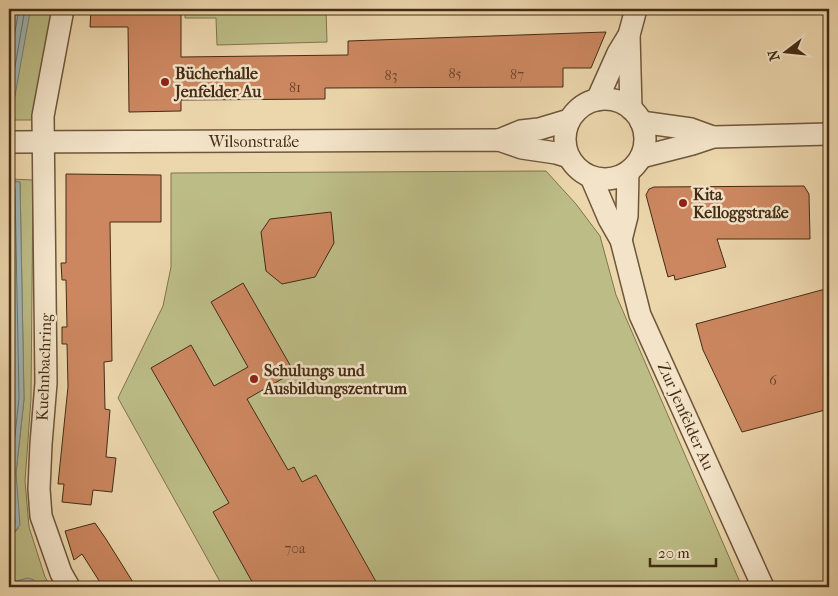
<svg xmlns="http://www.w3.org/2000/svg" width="838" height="596" viewBox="0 0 838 596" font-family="'IM FELL French Canon',serif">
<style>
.green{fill:#bcbc86;stroke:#80744e}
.water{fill:#9fb6b6;stroke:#7b7f76}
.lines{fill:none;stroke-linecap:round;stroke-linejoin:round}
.shore{stroke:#727166;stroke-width:1}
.building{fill:#cc8760;stroke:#442c15}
.minor-casing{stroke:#6e563b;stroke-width:24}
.minor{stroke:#f3e4c9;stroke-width:21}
.poi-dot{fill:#8f2418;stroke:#f3e4c9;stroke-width:2}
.labels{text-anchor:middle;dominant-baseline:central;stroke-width:5;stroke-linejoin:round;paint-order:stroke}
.number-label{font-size:14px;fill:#664328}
.poi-label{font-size:16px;font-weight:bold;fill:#442c15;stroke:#f3e4c9;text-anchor:start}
.street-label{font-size:16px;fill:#442c15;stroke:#f3e4c9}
</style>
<rect width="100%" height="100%" fill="#ecd6ac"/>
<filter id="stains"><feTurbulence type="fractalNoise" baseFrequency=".004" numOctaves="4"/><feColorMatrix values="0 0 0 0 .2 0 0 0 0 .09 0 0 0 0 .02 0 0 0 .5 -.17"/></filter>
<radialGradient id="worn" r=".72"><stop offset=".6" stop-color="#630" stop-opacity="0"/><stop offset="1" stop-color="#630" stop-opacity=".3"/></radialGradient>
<g class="green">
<path d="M9 9H52L38 87 35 120H9Z"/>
<path d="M185 9H326L327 42 217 45 216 18H185Z"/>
<path d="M546 171 576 204 600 236 616 295 742 587H223L118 398 163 306 171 267V173Z"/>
<path d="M9 179 33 180 31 399 25 481 29 527 45 577 51 587H37L34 581 12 582 9 585V538L18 529 16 473 24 399 20 182 9 181Z"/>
</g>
<g class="water">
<path d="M9 9H30V12L11 118H9Z"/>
<path d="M9 181 20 182 24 399 16 473 20 525 9 538Z"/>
<path d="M28 578 34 580 37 587H9L12 582Z"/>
</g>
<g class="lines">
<g class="shore">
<path d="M9 66 19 9"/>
<path d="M9 101 25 9"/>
<path d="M9 186 14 187 15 189 19 398 11 473 15 523 9 532"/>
<path d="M9 194 12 398 9 428"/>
</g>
</g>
<g class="building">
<path d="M91 9H181V57L348 55V41L606 32 591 68H563V87L325 88V99L181 100V111L129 112 128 27H90Z"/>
<path d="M66 174 161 175V222H110L112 361 104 362 105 409 110 410 106 457 116 458 112 492 93 490 91 505 62 502 64 484H58L68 387 67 344H62V327H67L66 280H62L61 263H66Z"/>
<path d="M804 186 809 194 810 239H717L726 267 675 280 674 275 668 277 646 195 649 189 654 187Z"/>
<path d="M331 212 334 243 315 277 282 284 266 271 261 232 270 219Z"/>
<path d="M243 283 294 372 247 399 288 470 294 467 302 482 316 475 379 587H255L213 512 229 503 151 368 191 345 214 386 248 367 211 302Z"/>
<path d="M829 288V409L742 432 703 350 696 324Z"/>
<path d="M95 523 106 539 136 587H103L82 554 74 560 65 531Z"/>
</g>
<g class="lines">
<g class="minor-casing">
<g id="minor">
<path d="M63 9 43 116 46 383 41 444 39 489 41 516 61 573 69 587"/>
<path d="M629 35 631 109"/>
<circle cx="605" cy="139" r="40"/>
<path d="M597 100 618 53 629 35 636 9"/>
<path d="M641 122 691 129 713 137"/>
<path d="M499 140 521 131 539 129 569 120"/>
<path d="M9 142 499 140 522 148 556 153 569 157"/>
<path d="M641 157 692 144 713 137 829 134"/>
<path d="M591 177 609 219 621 240 640 315 763 587"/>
<path d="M621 240 627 216 628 172"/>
</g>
</g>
<use href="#minor" class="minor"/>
</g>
<g class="poi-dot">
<circle cx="165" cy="82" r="5"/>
<circle cx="683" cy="203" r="5"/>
<circle cx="254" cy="379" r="5"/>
</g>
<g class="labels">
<g class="number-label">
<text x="455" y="73">85</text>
<text x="517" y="74">87</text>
<text x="391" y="75">83</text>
<text x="295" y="87">81</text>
<text x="773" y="380">6</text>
<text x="295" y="548">70a</text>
</g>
<g class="poi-label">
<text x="175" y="73">Bücherhalle<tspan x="175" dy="18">Jenfelder Au</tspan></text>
<text x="693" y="194">Kita<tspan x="693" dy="18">Kelloggstraße</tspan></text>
<text x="264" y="370">Schulungs und<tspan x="264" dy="18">Ausbildungszentrum</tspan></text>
</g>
<g class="street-label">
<text x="254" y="141">Wilsonstraße</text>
<text transform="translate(44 367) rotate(-88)">Kuehnbachring</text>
<text transform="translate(686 416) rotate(66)">Zur Jenfelder Au</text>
</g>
</g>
<rect width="838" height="596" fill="none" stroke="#ecd6ac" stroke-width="30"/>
<rect x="10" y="10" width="818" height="576" fill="none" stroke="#442c15" stroke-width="2.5"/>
<rect x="15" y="15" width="808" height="566" fill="none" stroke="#442c15"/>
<g transform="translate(786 52) rotate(254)" stroke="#f3e4c9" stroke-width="4" paint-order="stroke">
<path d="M0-4L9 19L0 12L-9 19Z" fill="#442c15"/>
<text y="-8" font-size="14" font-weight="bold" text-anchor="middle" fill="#442c15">N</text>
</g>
<path d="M650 558v8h66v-8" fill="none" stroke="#442c15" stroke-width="2.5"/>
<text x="658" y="558" font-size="15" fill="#442c15" stroke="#f3e4c9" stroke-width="4" paint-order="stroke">20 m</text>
<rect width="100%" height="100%" filter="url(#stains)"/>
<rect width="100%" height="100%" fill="url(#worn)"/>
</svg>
